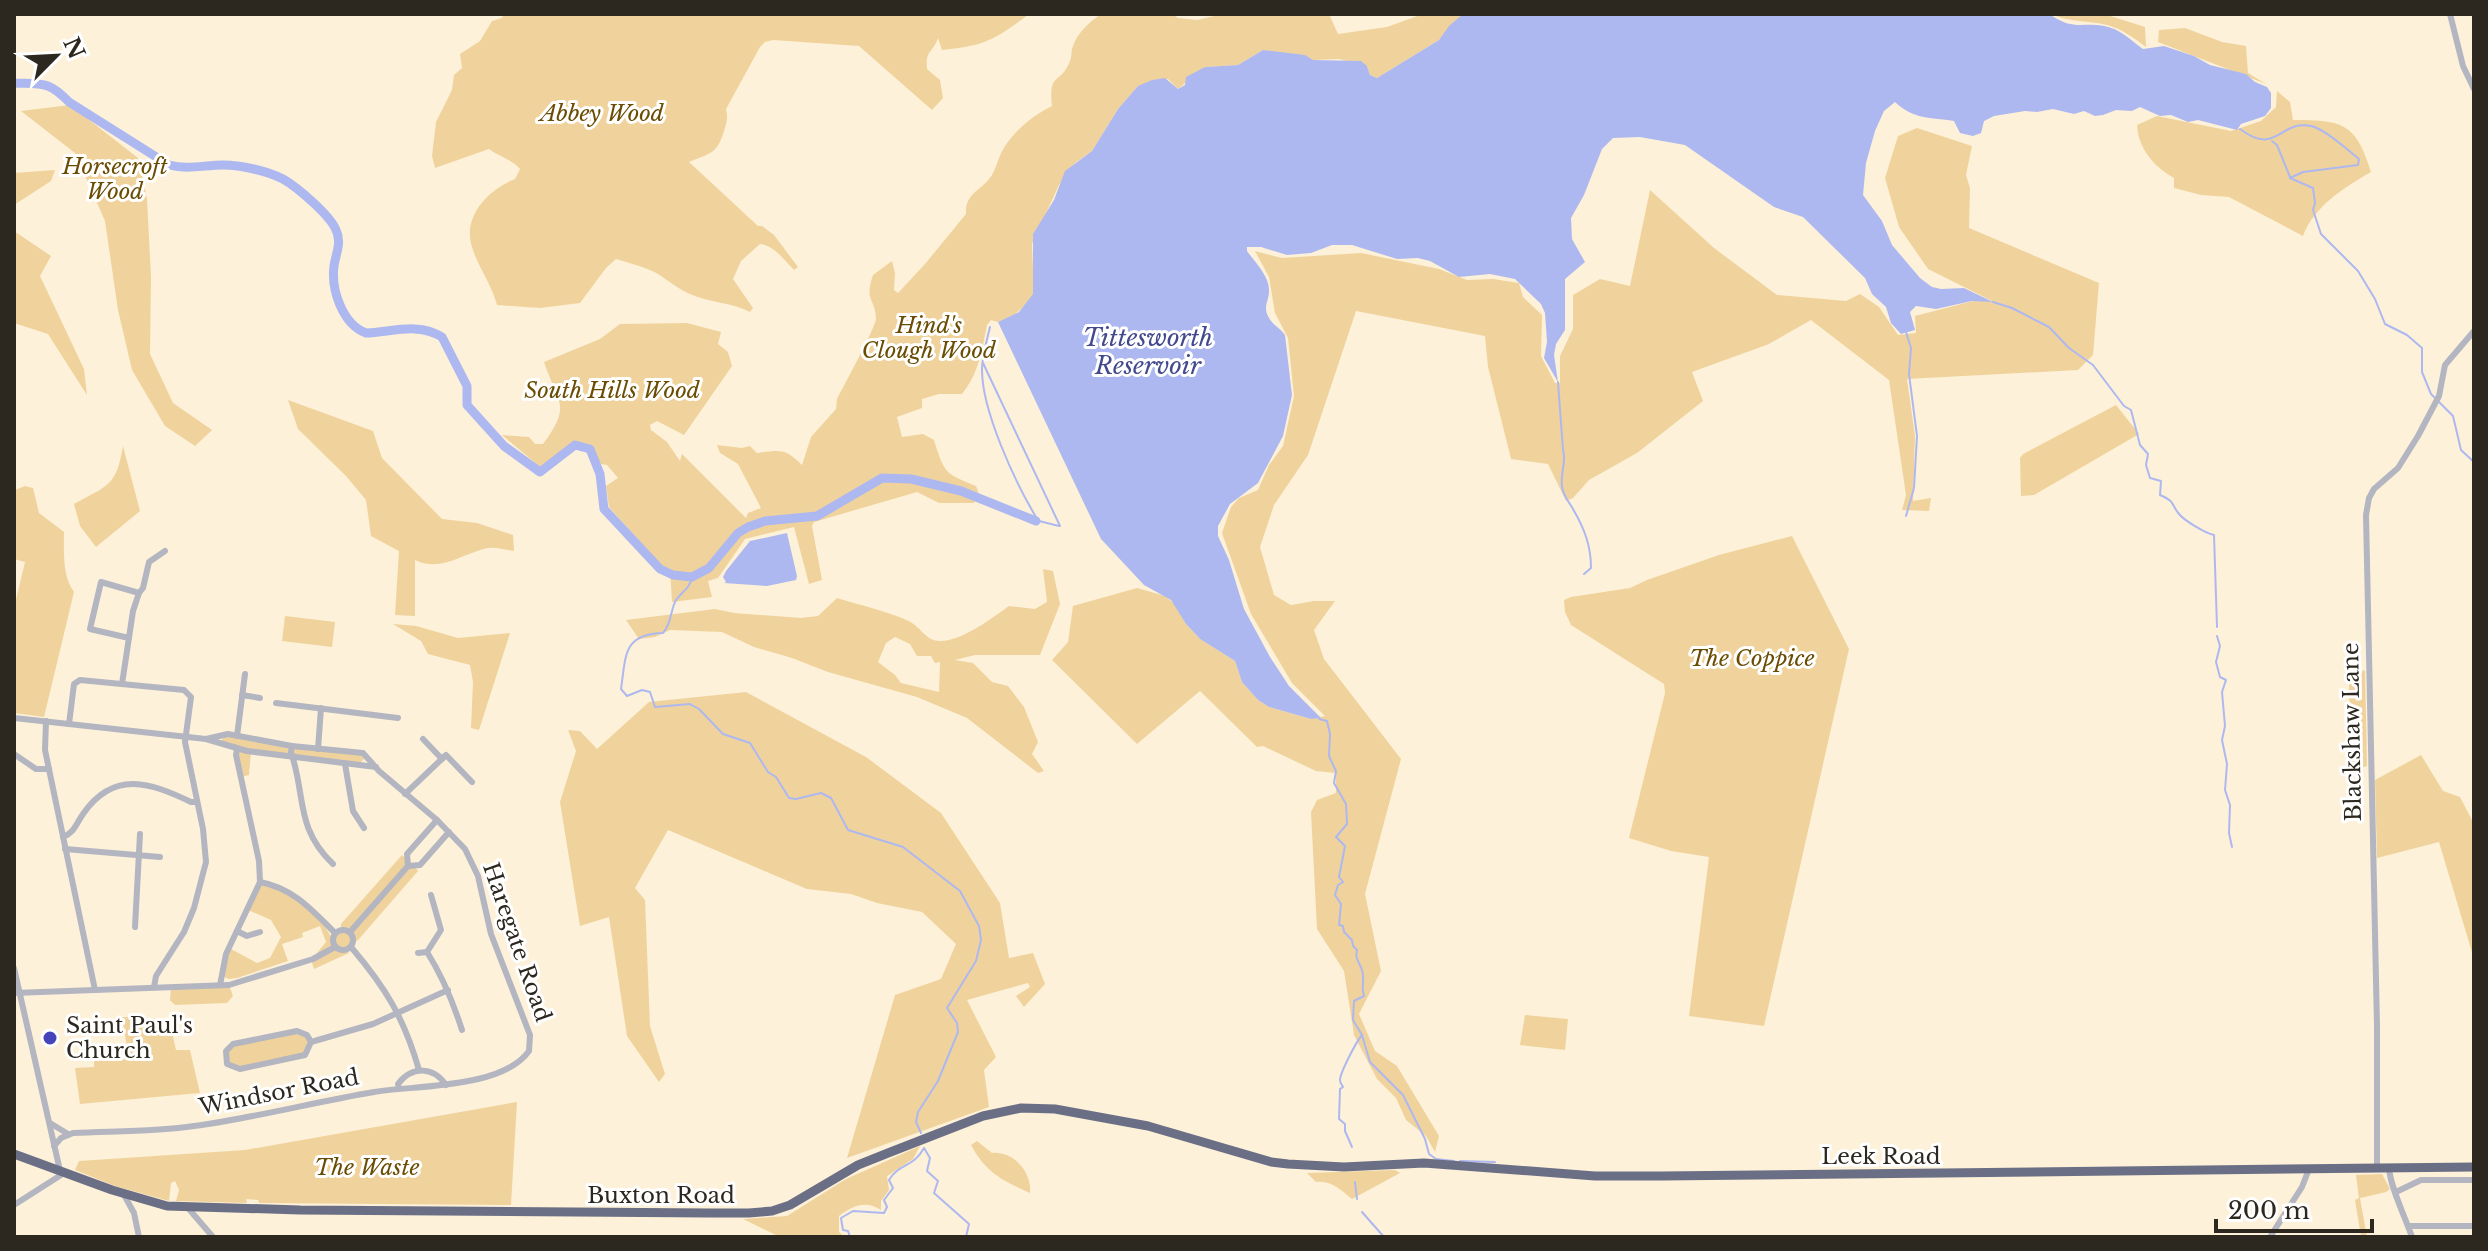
<svg xmlns="http://www.w3.org/2000/svg" width="2488" height="1251" viewBox="0 0 2488 1251" font-family="'Libre Baskerville',serif">
<style>
.green{fill:#f0d39c;fill-rule:evenodd}
.water{fill:#aeb8f0}
.lines{fill:none;stroke-linecap:round;stroke-linejoin:round}
.stream{stroke:#aeb8f0;stroke-width:2}
.river{stroke:#aeb8f0;stroke-width:9}
.minor{stroke:#b3b5c0;stroke-width:6}
.highway{stroke:#6b6f85;stroke-width:9}
.poi-dot{fill:#4544ba;stroke:#fff;stroke-width:3}
.labels{text-anchor:middle;dominant-baseline:central;stroke-width:6;stroke-linejoin:round;paint-order:stroke}
.park-label{font-size:22px;font-style:italic;fill:#6a4d02;stroke:#fff}
.street-label{font-size:22px;fill:#2d281f;stroke:#fff}
.poi-label{font-size:22px;fill:#2d281f;stroke:#fff;text-anchor:start}
.water-label{font-size:24px;font-style:italic;fill:#43498d;stroke:#fff}
</style>
<rect width="100%" height="100%" fill="#fdf1d9"/>
<g class="green">
<path d="M504 14H1029C995 40 984 46 942 50L938 38C933 53 925 50 927 69L940 80 943 98 932 110 859 46 773 40 765 42 760 47 726 109C728 117 727 121 725 128 717 154 713 152 689 162L758 226H762L774 235 798 267 794 270C784 260 775 246 760 244L741 261 733 279 753 308 750 312C731 302 710 303 690 294 678 289 669 281 658 274 646 267 629 263 616 259L606 268 580 303 540 308 497 305C492 285 478 267 472 247 462 216 489 189 515 179L520 169C512 159 499 157 489 149L435 168 432 156 436 122 452 90 454 75 462 68 460 54 480 41 492 21 502 18Z"/>
<path d="M1101 14H1172L1178 18 1197 20 1223 14H1329L1338 34 1387 27 1423 14H1463L1439 40 1377 78 1370 75 1367 66 1339 59 1313 60 1300 55 1263 50 1238 65 1205 67 1178 89 1168 79 1138 86 1118 109 1092 151 1075 163 1059 185 1032 244 1034 294 1028 303 1014 315 998 322 991 320 987 325C982 350 979 373 962 394H939L922 399V408L897 417 902 437 923 434 934 440C945 475 945 473 976 486L979 494 974 503H939L917 492 814 522 812 526 822 580 809 584 794 527 745 539 718 578 708 581 712 597 672 602 670 569 661 565 609 507 606 486 618 478 607 465 601 464 592 449 575 444 560 457 558 455 540 467 502 435 529 437 535 444H543C573 404 557 402 544 362L600 339 620 324 687 323 721 332 718 344 728 352 732 366 684 435 657 421 650 425 651 430 667 442 680 461 682 454 746 518 748 513 761 508 738 464 720 453 717 445 742 448 750 446 757 453C781 450 785 448 802 465L811 437 836 409 837 399C843 388 877 325 876 318 875 297 864 302 873 275L892 261 895 273 894 290 898 293 925 264 966 214C965 192 982 191 992 175 997 166 999 155 1005 146 1016 129 1034 115 1052 106 1048 71 1061 85 1070 61 1072 56 1071 54 1072 49 1076 34 1089 22 1101 14Z"/>
<path d="M2051 14H2104L2145 27 2146 47C2134 38 2122 29 2107 25 2088 20 2070 23 2051 14Z"/>
<path d="M2185 28 2222 42 2246 46 2248 73 2266 84 2158 42 2159 30Z"/>
<path d="M2277 91 2290 102 2293 120C2343 120 2356 123 2371 172 2345 187 2314 206 2303 236L2229 197 2201 195 2174 188V178C2154 167 2138 148 2137 125L2157 116 2231 131 2261 121 2276 107Z"/>
<path d="M70 105 138 158 147 199 151 277 150 354 173 403 212 430 195 446 165 426 132 370 118 310 105 221 75 153 21 111Z"/>
<path d="M1917 128 1972 146 1966 175 1970 188 1969 228 2099 283 2093 355 2078 370 1907 379 1915 436 1913 501 1931 498 1929 511 1902 510 1906 495 1889 380 1811 320 1769 344 1692 372 1703 401 1637 453 1589 480 1573 498 1566 501 1548 464 1511 459 1488 367 1485 336 1356 311 1308 455 1274 505 1260 547 1274 595 1291 605 1314 601H1335L1314 630 1324 659 1401 759 1365 894 1381 971 1359 1014 1375 1051 1397 1066 1439 1136 1435 1152 1426 1136 1406 1120 1396 1098 1377 1079 1354 1035 1344 971 1317 929 1311 812 1317 800 1336 793V773L1316 771 1263 746 1257 747 1200 691 1137 744 1052 660 1068 642 1073 606 1137 588 1165 596 1175 604 1186 624 1200 639 1235 661 1242 682 1258 700 1269 707 1311 719 1325 716 1292 683 1251 614 1222 533 1231 507 1239 498 1258 490 1269 465 1283 446 1294 396 1288 338 1275 313 1269 277 1255 251 1282 258 1361 253 1439 269 1467 280 1493 279 1519 283 1523 297 1542 315 1541 356 1555 383H1560V356L1573 329V295L1600 279 1630 286 1650 190 1714 248 1777 295 1846 301 1860 294 1879 307 1898 335 1916 333 1915 316 1973 301H1992L1928 269 1899 227 1885 178 1898 136Z"/>
<path d="M55 170 51 181 14 205V173Z"/>
<path d="M14 231 51 256 40 276 84 369 87 395 48 334 14 323Z"/>
<path d="M288 400 373 431 382 458 442 519 477 523 513 535 514 551C506 550 496 547 488 548 463 553 441 573 415 560V616L395 615 399 551 371 536 366 500 346 476 298 429Z"/>
<path d="M2116 405 2139 434 2034 495 2021 496 2020 458 2023 454Z"/>
<path d="M123 446 140 511 96 547 80 526 74 504C108 485 116 487 123 446Z"/>
<path d="M25 486 33 488 39 513 64 532C64 550 62 577 74 592L44 717 14 713V608L25 562 14 559 15 490Z"/>
<path d="M1792 536 1849 649 1764 1026 1689 1016 1709 857 1671 851 1629 838 1665 693 1664 684 1571 625 1565 612 1564 600 1571 597 1630 588 1647 580 1719 555Z"/>
<path d="M1043 569 1053 571 1060 604 1040 655H975L955 660 973 663 992 682 1008 686 1024 707 1038 742 1032 754 1044 771 1038 773 967 718 917 697 828 672 792 658 754 647 722 632 670 630 655 637 639 639 626 620 715 609 734 613 801 618 818 616 837 598C859 605 883 610 904 619 916 623 920 631 929 638 950 651 992 618 1009 606L1035 609 1047 602ZM895 637 910 644 917 656H931L935 663 940 662 939 692 901 683 895 675 878 662 886 643Z"/>
<path d="M285 616 335 622 332 647 282 641Z"/>
<path d="M393 624 416 626 458 638 510 633 479 730 471 728 473 682 470 665 428 654 421 641Z"/>
<path d="M2365 670 2367 766 2350 772 2349 677Z"/>
<path d="M746 692 866 757 941 813 1000 903 1009 958 1033 953 1045 984 1024 1007 1016 996 1030 987 1028 983 967 1000 996 1057 984 1070 989 1107 847 1158 895 995 941 979 956 944 922 912 877 903 851 894 807 889 668 830 635 888 645 900 650 1026 665 1074 659 1082 627 1036 609 917 580 926 560 802 576 751 568 730 580 731 597 749 649 702Z"/>
<path d="M224 735 359 752 364 759 358 765 251 752 249 775 241 777 237 749 221 742Z"/>
<path d="M2421 755 2443 791 2460 797 2474 824V959L2439 842 2377 858 2375 780Z"/>
<path d="M402 855C404 857 417 868 418 871L359 939 346 950 349 953 314 969 311 960 316 958 317 953 326 942 320 926 302 933 303 937 282 944 288 961 237 978 229 979 220 975 229 948 257 963 270 958 281 937 271 920 248 910 260 882C293 895 315 907 332 938L341 930V924Z"/>
<path d="M229 985 233 996 227 1003 175 1005 170 1000 171 987Z"/>
<path d="M1525 1015 1568 1019 1565 1050 1520 1045Z"/>
<path d="M122 1017 169 1019 176 1050H190L200 1093 80 1104 75 1068 94 1067V1061L129 1059Z"/>
<path d="M297 1032C309 1037 311 1043 303 1054L240 1068 230 1064 228 1053 233 1046Z"/>
<path d="M517 1102 511 1205 259 1203 258 1200 246 1199 247 1203 176 1201 179 1190 175 1181 171 1183 169 1201 115 1186 75 1170 79 1161 245 1150Z"/>
<path d="M977 1141 992 1153C1013 1151 1032 1171 1030 1193 1002 1180 986 1173 971 1145Z"/>
<path d="M920 1146 913 1159 887 1176 889 1190 881 1201V1210C865 1200 853 1206 839 1216V1232L845 1237H780L743 1219 787 1216 846 1179Z"/>
<path d="M1395 1170 1400 1173 1352 1199C1341 1190 1331 1180 1316 1182L1307 1173Z"/>
<path d="M2382 1174 2390 1189 2386 1192 2360 1198 2367 1237H2361L2355 1200 2359 1198 2356 1175Z"/>
</g>
<g class="water">
<path d="M1463 14H2049C2074 31 2080 22 2104 26 2121 29 2130 40 2143 49L2164 46 2194 56 2210 65 2246 74 2255 82 2267 87 2271 93V108L2265 116 2241 124 2237 130 2198 120 2188 122 2171 115 2160 116 2140 107 2132 111 2116 110 2103 115 2095 116 2084 111 2074 114 2053 109 2037 112 2025 111 1994 116 1984 121 1981 133 1973 136 1960 133 1954 121C1930 117 1914 120 1895 102L1884 111 1875 131 1866 163 1863 195 1882 221 1892 245 1920 278 1932 287 1941 289 1964 288 1993 302 1972 301 1936 309 1916 306 1910 312 1915 330 1901 334 1891 323 1886 307 1872 294 1865 278 1803 217 1774 207 1685 145 1640 137 1613 138 1602 149 1584 195 1571 218 1572 239 1585 262 1565 279V330L1556 344 1554 355 1558 382 1544 358 1547 342 1545 313 1541 304 1515 279 1490 274 1459 277 1430 261 1418 258 1397 259 1352 245H1332L1311 253 1287 255 1261 247H1247V251C1255 262 1270 277 1269 291 1269 301 1263 306 1268 316 1272 325 1280 328 1285 335L1292 395 1283 436 1258 483 1230 504 1218 526V536L1229 560 1244 609 1270 657 1289 686 1321 718 1311 719 1269 707 1258 700 1242 682 1235 661 1200 639 1186 624 1171 600 1144 585 1101 539 998 322 1019 312 1033 294V234L1054 200 1065 171 1092 151 1118 109 1138 86 1152 80 1165 78 1178 89 1185 85 1186 77 1205 67 1238 65 1263 50 1305 55 1313 60 1361 61 1367 66 1370 75 1377 78 1439 40 1449 26Z"/>
<path d="M787 533 797 576 796 580 767 586 724 583 726 582 723 577 726 571 750 541Z"/>
</g>
<g class="lines">
<g class="stream">
<path d="M2240 129C2277 157 2280 119 2311 126 2325 129 2348 150 2359 159L2358 165 2303 172 2290 178 2313 188 2315 203 2313 210 2321 234 2358 271 2375 299 2385 324 2407 335 2422 348V372L2431 394 2453 416 2461 450 2474 462"/>
<path d="M2272 141 2277 145 2290 177"/>
<path d="M1993 302 2012 308 2049 327 2069 348 2093 365 2124 406 2131 410 2140 445 2148 454 2146 465 2150 478 2161 481 2160 495C2176 502 2170 503 2179 514 2185 521 2205 533 2214 535L2217 627"/>
<path d="M990 327C987 340 982 356 982 370 982 411 1015 482 1036 517"/>
<path d="M983 363 1060 526"/>
<path d="M1558 382 1563 450C1567 461 1560 473 1562 486 1562 494 1569 502 1573 509 1584 528 1591 545 1591 568L1584 574"/>
<path d="M1906 516 1914 488 1917 436 1909 374 1911 348 1906 332"/>
<path d="M1039 521 1059 526"/>
<path d="M692 577C690 589 682 591 676 600 670 611 672 623 663 633 623 634 626 655 621 689L627 696 642 690 650 692 655 707 690 704 699 709 723 734 750 743 768 772 776 777 789 798 796 799 821 793 831 798 848 830 903 847 960 891 979 926 981 940 976 961 947 1008 957 1023 958 1032 938 1081 918 1112 916 1122 921 1133"/>
<path d="M2217 636 2220 646 2216 662 2220 677 2226 680 2222 692 2225 726 2222 740 2227 764 2225 790 2230 805 2229 833 2232 847"/>
<path d="M1319 719 1327 721 1330 734 1329 756 1336 771 1334 783 1346 804 1347 824 1336 837 1345 846 1339 877 1343 882 1338 885 1335 895 1341 904 1339 925 1343 926 1344 932 1352 940 1353 946 1357 950C1354 961 1363 965 1363 976 1364 984 1361 987 1364 996L1354 1001 1353 1020 1362 1035"/>
<path d="M1352 1147 1345 1131V1124L1339 1119 1340 1089 1343 1087C1342 1085 1340 1083 1340 1080 1340 1073 1356 1042 1362 1035L1370 1062 1403 1095 1425 1139 1429 1154 1436 1159 1454 1161"/>
<path d="M1460 1161 1495 1162"/>
<path d="M1355 1182 1357 1199"/>
<path d="M1362 1212 1384 1237"/>
<path d="M850 1237 848 1231 843 1230 841 1218 853 1211 884 1213 887 1207 884 1200 893 1188 889 1180C899 1163 913 1168 924 1148L930 1158 927 1171 938 1181 934 1193 969 1224 966 1237"/>
</g>
<path class="river" d="M14 83C43 84 49 81 69 102L169 165C188 170 204 165 223 165 241 165 267 171 283 179 297 187 330 215 336 230 342 242 336 253 334 266 331 289 342 324 366 333 392 332 418 322 442 337L467 386V405L504 446 540 472 575 445 590 449 600 474 604 509 660 569 673 575 692 577 709 568 738 533 748 527 765 521 817 516 882 478 911 479 961 491 1036 521"/>
<g class="minor">
<path d="M2450 14 2463 66 2474 89"/>
<path d="M139 593 143 588 149 562 165 551"/>
<path d="M122 684 133 611 139 593 101 582 90 629 129 638"/>
<path d="M242 695 260 698"/>
<path d="M276 703 398 718"/>
<path d="M14 718 206 739 247 751 376 767"/>
<path d="M46 721 45 750 95 990"/>
<path d="M69 724 74 684 80 680 184 690 191 697 185 742 203 829 206 862 194 908 184 932 156 976 154 987"/>
<path d="M237 736 245 674"/>
<path d="M423 739 442 759"/>
<path d="M292 746 291 752C306 796 295 828 333 864"/>
<path d="M318 749 321 708"/>
<path d="M14 754 36 769H49"/>
<path d="M345 764 353 811 364 828"/>
<path d="M405 794 446 755 472 782"/>
<path d="M437 820 407 854 408 866 420 865 449 832"/>
<path d="M63 837C75 832 76 824 83 814 114 769 151 783 191 802H197"/>
<path d="M65 849 160 857"/>
<path d="M260 882C293 888 312 910 335 933"/>
<path d="M135 927 140 834"/>
<circle cx="343" cy="940" r="10"/>
<path d="M237 931 247 936 260 932"/>
<path d="M350 932 408 866"/>
<path d="M351 947C386 988 404 1018 419 1070"/>
<path d="M427 952 441 930 431 895"/>
<path d="M418 953 427 952C443 977 453 1002 462 1030"/>
<path d="M14 968 61 1175 14 1205"/>
<path d="M220 985 226 954 260 882 259 861 236 755 237 749"/>
<path d="M14 993 229 985 313 959 335 947"/>
<path d="M297 1031 307 1035 311 1042 305 1055 240 1069 227 1064 226 1051 233 1044Z"/>
<path d="M311 1042 373 1024 448 990"/>
<path d="M399 1089 398 1084C412 1066 433 1066 446 1085"/>
<path d="M50 1123 68 1134"/>
<path d="M54 1146 61 1138 73 1133C113 1131 154 1132 194 1126 254 1118 314 1102 374 1092 415 1085 502 1089 529 1051L530 1035 491 934 478 876 465 849 437 820 379 771 363 753 292 746 228 734 206 739"/>
<path d="M2377 1168V1026L2366 515 2369 498 2374 489 2398 468 2418 436 2439 396 2445 365 2474 331"/>
<path d="M2389 1168C2390 1186 2405 1217 2412 1237"/>
<path d="M2396 1192 2421 1180H2474"/>
<path d="M123 1193 134 1213 139 1237"/>
<path d="M188 1208 213 1237"/>
<path d="M2409 1226H2474"/>
<path d="M2270 1237 2302 1187 2309 1169"/>
</g>
<path class="highway" d="M14 1154 112 1190 167 1206 300 1210 709 1213H749L772 1211 790 1205 858 1165 888 1153 983 1116 1021 1108 1055 1109 1148 1126 1271 1162 1288 1164 1344 1167 1424 1163 1595 1176H1662L2474 1167"/>
</g>
<circle class="poi-dot" cx="50" cy="1038" r="8"/>
<g class="labels">
<g class="park-label">
<text x="602" y="113">Abbey Wood</text>
<text x="115" y="166">Horsecroft<tspan x="115" dy="25">Wood</tspan></text>
<text x="929" y="325">Hind's<tspan x="929" dy="25">Clough Wood</tspan></text>
<text x="612" y="390">South Hills Wood</text>
<text x="1752" y="658">The Coppice</text>
<text x="367" y="1167">The Waste</text>
</g>
<g class="street-label">
<text transform="translate(2352 732) rotate(-91)">Blackshaw Lane</text>
<text transform="translate(517 942) rotate(71)">Haregate Road</text>
<text transform="translate(279 1092) rotate(-11)">Windsor Road</text>
<text x="1881" y="1156">Leek Road</text>
<text x="661" y="1195">Buxton Road</text>
</g>
<g class="poi-label">
<text x="66" y="1025">Saint Paul's<tspan x="66" dy="25">Church</tspan></text>
</g>
<g class="water-label">
<text x="1148" y="337">Tittesworth<tspan x="1148" dy="28">Reservoir</tspan></text>
</g>
</g>
<rect width="2488" height="1251" fill="none" stroke="#2d281f" stroke-width="32"/>
<g transform="translate(56 56) rotate(66)" stroke="#ffffff" stroke-width="6" paint-order="stroke">
<path d="M0-6L14 30L0 20L-14 30Z" fill="#2d281f"/>
<text y="-12" font-size="22" font-weight="bold" text-anchor="middle" fill="#2d281f">N</text>
</g>
<path d="M2216 1219v12h156v-12" fill="none" stroke="#2d281f" stroke-width="4"/>
<text x="2228" y="1219" font-size="24" fill="#2d281f" stroke="#ffffff" stroke-width="6" paint-order="stroke">200 m</text>
</svg>
